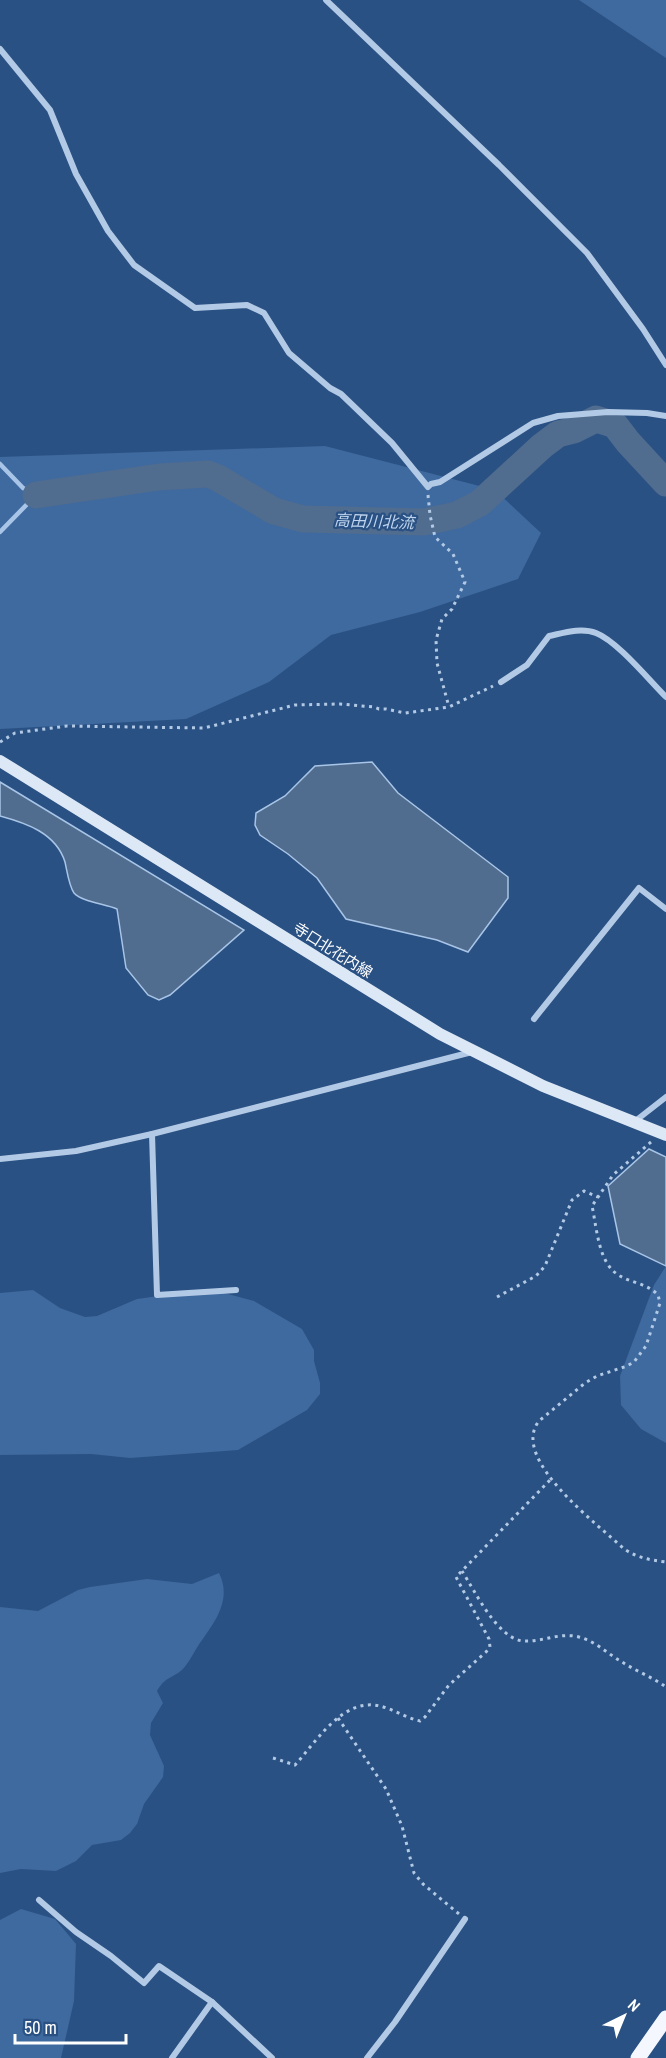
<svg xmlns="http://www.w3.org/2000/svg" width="666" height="2058" viewBox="0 0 666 2058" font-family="'Archivo Narrow','Noto Sans JP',sans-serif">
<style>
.green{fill:#3f6a9f}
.water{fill:#506c8f;stroke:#a8c5e7;stroke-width:1.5}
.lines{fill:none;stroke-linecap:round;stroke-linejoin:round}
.stream{stroke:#a8c5e7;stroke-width:4.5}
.river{stroke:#506c8f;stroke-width:27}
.path{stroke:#b3cae6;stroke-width:3;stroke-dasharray:3 4.5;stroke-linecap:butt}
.minor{stroke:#b3cae6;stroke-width:6}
.secondary{stroke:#dde8f6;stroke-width:12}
.primary{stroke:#f4f8fe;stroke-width:15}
.labels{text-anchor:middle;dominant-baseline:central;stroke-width:4.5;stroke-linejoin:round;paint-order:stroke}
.street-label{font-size:15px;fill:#fff;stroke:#2a5183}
.water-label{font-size:16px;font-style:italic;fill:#bfd4ee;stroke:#2a5183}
</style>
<rect width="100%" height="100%" fill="#2a5183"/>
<g class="green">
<path d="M579 0H666V58Z"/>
<path d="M325 446 495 490 541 533 518 579 420 612 331 635 269 682 186 719 0 729V457Z"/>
<path d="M666 1266V1443L641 1429 621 1405 620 1376 654 1285Z"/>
<path d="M209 1289 254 1301 302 1329 314 1350V1361L320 1383V1394L307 1410 238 1450 130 1458 91 1454 0 1455V1293L33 1290 60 1308 85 1317 97 1316 137 1299Z"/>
<path d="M219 1573C233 1601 213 1624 198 1646 193 1654 188 1664 182 1670 171 1679 165 1677 157 1691L163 1703 151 1723 150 1735 164 1766 163 1777 144 1804 137 1824 130 1833 121 1840 92 1845 76 1861 56 1871 21 1869 0 1873V1607L38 1611 78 1590 90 1587 147 1579 192 1584Z"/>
<path d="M21 1909 55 1919 76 1944 74 2001 61 2058H0V1920Z"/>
</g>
<g class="water">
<path d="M372 762 398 793 508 877V898L468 952 437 940 346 919 317 878 288 854 260 835 255 825 256 813 285 796 315 766Z"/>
<path d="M0 782 244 930 170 995 159 1000 148 995 126 968 117 909C106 904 82 902 74 893 69 886 67 871 65 862 56 833 26 823 0 816Z"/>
<path d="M649 1149 666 1157V1266L620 1244 608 1186Z"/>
</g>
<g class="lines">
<path class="stream" d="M0 464 23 488 36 495 0 532"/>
<path class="river" d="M36 495 159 477 208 474 218 478 274 511 303 519 424 522 457 515 480 503 542 446 558 434 574 430 596 419 615 425 628 442 666 483"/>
<g class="path">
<path d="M428 495 430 515 435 537 453 554 465 582 452 609 442 619 436 640 437 663 449 707"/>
<path d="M0 742 15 733 67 726 204 728 295 705 340 704 374 707 379 709H386L405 713 449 707 493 686"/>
<path d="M651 1142 613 1175 592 1206C597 1228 598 1264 620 1276 632 1283 648 1284 658 1295L660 1303 646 1346 634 1362 627 1366 597 1376 585 1383 539 1421C509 1459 599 1525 624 1549 638 1558 650 1560 666 1562"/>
<path d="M497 1297 536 1276 545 1266 572 1200 584 1191 598 1197"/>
<path d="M462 1571C475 1591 498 1640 524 1641 542 1642 560 1632 579 1637 595 1641 608 1654 622 1662 636 1671 652 1677 666 1687"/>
<path d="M338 1718 386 1789 402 1826 414 1873 423 1884 459 1914"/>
<path d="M273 1758 295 1765C316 1742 343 1697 380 1706 393 1709 406 1718 420 1721L425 1717 449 1685 486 1652 490 1647 489 1639 456 1577 550 1480"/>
</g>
<g class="minor">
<path d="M326 0 499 165 587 253 643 329 666 365"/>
<path d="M0 49 50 110 76 174 108 231 134 265 195 308 247 305 264 313 289 353 330 388 341 394 392 443 428 487 431 484 440 482 533 423 558 416 608 412 647 413 666 416"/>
<path d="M501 682 527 665 549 636C563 633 581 627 596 633 617 641 649 680 666 697"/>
<path d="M534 1019 639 888 666 909"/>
<path d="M634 1122 666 1097"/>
<path d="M152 1134 157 1295 236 1290"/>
<path d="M0 1159 76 1151 152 1134 472 1052"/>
<path d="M39 1900 76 1932 111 1956 144 1983 159 1966 212 2002 272 2058"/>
<path d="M172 2058 212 2002"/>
<path d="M367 2058 395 2022 465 1919"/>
</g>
<path class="secondary" d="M0 761 440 1034 543 1086 666 1135"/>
<path class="primary" d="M638 2058 666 2018"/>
</g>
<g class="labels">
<g class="street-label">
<text transform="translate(333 950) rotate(32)">寺口北花内線</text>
</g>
<g class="water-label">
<text transform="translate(374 521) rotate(2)">高田川北流</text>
</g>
</g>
<g transform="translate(624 2016) rotate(43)" stroke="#2a5183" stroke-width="4.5" paint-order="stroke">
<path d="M0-4.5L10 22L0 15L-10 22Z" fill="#ffffff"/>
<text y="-9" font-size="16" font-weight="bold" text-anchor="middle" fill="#ffffff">N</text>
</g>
<path d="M15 2034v9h111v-9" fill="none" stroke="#ffffff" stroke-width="3"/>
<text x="24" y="2034" font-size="18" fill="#ffffff" stroke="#2a5183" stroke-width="4.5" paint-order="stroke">50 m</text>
</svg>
